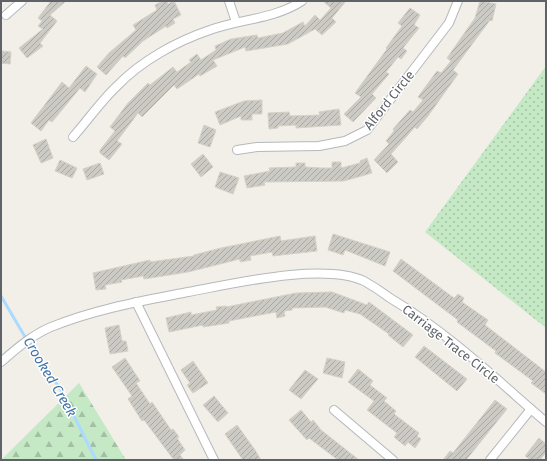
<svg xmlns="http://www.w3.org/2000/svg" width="547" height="461" viewBox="0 0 547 461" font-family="'Fira Sans',sans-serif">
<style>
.grass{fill:url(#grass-dots)}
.forest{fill:url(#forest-firs)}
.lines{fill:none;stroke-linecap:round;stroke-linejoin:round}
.stream{stroke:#aadaff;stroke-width:3}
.building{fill:url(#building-hatch);stroke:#d6d1c6}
.street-casing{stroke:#b5b8bc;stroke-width:10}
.street{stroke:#fff;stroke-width:8}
.labels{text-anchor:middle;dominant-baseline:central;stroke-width:3;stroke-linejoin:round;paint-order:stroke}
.street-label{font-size:13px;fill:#5f6368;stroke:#fff}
.water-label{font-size:14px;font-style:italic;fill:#4174aa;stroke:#fff}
</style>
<defs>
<pattern id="grass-dots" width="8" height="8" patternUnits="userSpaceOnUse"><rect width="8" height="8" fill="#c5e8c5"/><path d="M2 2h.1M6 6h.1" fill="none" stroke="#a3c0a4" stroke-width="1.8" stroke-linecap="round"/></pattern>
<pattern id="forest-firs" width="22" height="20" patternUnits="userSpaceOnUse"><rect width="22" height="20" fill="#c5e8c5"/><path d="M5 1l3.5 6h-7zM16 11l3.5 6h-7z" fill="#a3c0a4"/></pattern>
<pattern id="building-hatch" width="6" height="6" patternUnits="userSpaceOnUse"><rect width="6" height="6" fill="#cccac5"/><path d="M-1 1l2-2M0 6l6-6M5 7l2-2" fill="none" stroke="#a9a8a4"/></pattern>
</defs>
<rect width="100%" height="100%" fill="#f1efe8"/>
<path class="grass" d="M546 66V328L425 232Z"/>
<path class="forest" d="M79 383 126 460H1Z"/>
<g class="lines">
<path class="stream" d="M1 296 28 342 61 390 96 460"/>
</g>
<g class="building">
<path d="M51 1H66L50 15 57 21 40 43 43 46 27 58 19 48 43 29 38 26 42 21 38 18Z"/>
<path d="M163 1H167L168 4 174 1 181 15 173 19 175 23 167 28 166 26 143 41 125 58 123 56 106 75 97 67 109 53 136 30 133 25 157 10 155 5Z"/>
<path d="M323 1H346L332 18 336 22 322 35 315 29 288 44 246 51 245 47 213 60 217 66 200 76 199 74 177 89 174 85 142 117 138 113 117 141 122 144 109 160 100 153V150L115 131 110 127 128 103 148 83 150 85 173 67 177 72 191 62 189 60 197 54 201 60 216 50 215 46 231 39 257 35 258 38 283 33 303 22 305 26 315 15 320 20 331 8Z"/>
<path d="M480 1 496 4 492 21 490 20 453 70 458 74 428 116 417 129 415 127 391 154 398 162 387 173 374 160 389 144 386 141 394 131 393 129 410 110 413 112 423 100 418 97 437 71 441 73 451 61 447 58 475 18Z"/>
<path d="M410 8 420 15 414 25 419 28 403 48 407 51 401 59 398 57 386 72 389 74 372 94 376 98 353 122 344 114 361 97 355 93 387 49 386 48 402 26 398 23Z"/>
<path d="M1 51 11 52 10 64 1 63Z"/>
<path d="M86 66 97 74 85 92 80 88 52 122 49 120 41 131 31 123 62 82 69 88Z"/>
<path d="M262 100V114H252V120H241V116L220 125 215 112 244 101Z"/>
<path d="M339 109 341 125 296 128V125L278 126V128L269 129 268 113 289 112 290 116 320 115 319 112Z"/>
<path d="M204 125 216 130 210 147 198 143Z"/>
<path d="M46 139 53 158 41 163 33 145Z"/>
<path d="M203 154 213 167 201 177 191 164Z"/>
<path d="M367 158 372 173 344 181 264 182 265 185 247 188 244 176 270 171 269 168 296 167V163H305V167L322 168H332V162H341V168L360 163V161Z"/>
<path d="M60 160 77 168 72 178 55 171Z"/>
<path d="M100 163 104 174 87 180 83 169Z"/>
<path d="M220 172 239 178 233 194 215 187Z"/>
<path d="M333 234 390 252 385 266 345 250 343 255 328 250Z"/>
<path d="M280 236 281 241 315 236 317 251 273 256 272 252 250 256 251 260 240 262V259L188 272 144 279 143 276 121 280 122 282 105 285 106 289 96 290 93 273 150 260V262L194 256V255L221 248Z"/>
<path d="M401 259 454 298 458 294 464 298 462 302 488 320 485 325 546 372V394L531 383 533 381 495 353 496 351 457 322 458 320 393 271Z"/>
<path d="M332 292 367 305 369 302 413 335 403 347 388 335 389 334 360 314 345 310 344 313 325 307 292 308V310L284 311 285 316 277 318 276 312 229 321V323L203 327V325L169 332 166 318 191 312V315L217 310 216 307 226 306V307L296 293Z"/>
<path d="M119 325 122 341H126L128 351 110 354 105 328Z"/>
<path d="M424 346 467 379 457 391 415 357Z"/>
<path d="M125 358 140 381 136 383 150 404 152 402 171 430 173 429 179 437 177 438 185 450 180 455 184 460H174L144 420 142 421 128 399 132 396 112 367Z"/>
<path d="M327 358 345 362 342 378 323 373Z"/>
<path d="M193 361 208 383 193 393 187 385 190 383 181 370Z"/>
<path d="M358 369 373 381 370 385 387 398 384 401 396 411 394 414 419 433 417 436 421 439 415 448 408 442 405 446 394 437 397 433 367 410 374 401 348 382Z"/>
<path d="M305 370 318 379 301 399 289 390Z"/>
<path d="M214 396 228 413 218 422 203 405Z"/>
<path d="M495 400 507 409 466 460H443L450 451 453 453Z"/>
<path d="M301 410 311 422 313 420 321 430 359 460H338L309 438 307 440 289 420Z"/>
<path d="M237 425 255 450 261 460H243L225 434Z"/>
<path d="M539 438 546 444V452L540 460H531L525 456Z"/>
</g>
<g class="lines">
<g class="street-casing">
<g id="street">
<path d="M229 1 236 22"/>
<path d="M6 15 22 1"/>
<path d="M73 137C88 120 101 101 117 86 141 61 177 41 210 30 240 19 275 19 302 1"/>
<path d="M237 150 257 147 319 146 345 141 367 130 449 23 458 1"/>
<path d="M136 302 214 460"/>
<path d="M1 362C16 349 32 335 51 327 95 309 142 301 188 292 232 284 323 262 364 281 373 286 382 292 390 298 447 332 496 379 546 422"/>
<path d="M334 410 393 460"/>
<path d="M490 460 531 409"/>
</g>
</g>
<use href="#street" class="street"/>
</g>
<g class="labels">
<g class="street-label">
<text transform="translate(389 100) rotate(-51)">Alford Circle</text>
<text transform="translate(451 344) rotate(38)">Carriage Trace Circle</text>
</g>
<g class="water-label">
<text transform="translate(50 377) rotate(59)">Crooked Creek</text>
</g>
</g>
<rect width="547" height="461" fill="none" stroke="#5f6368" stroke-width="4"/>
</svg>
